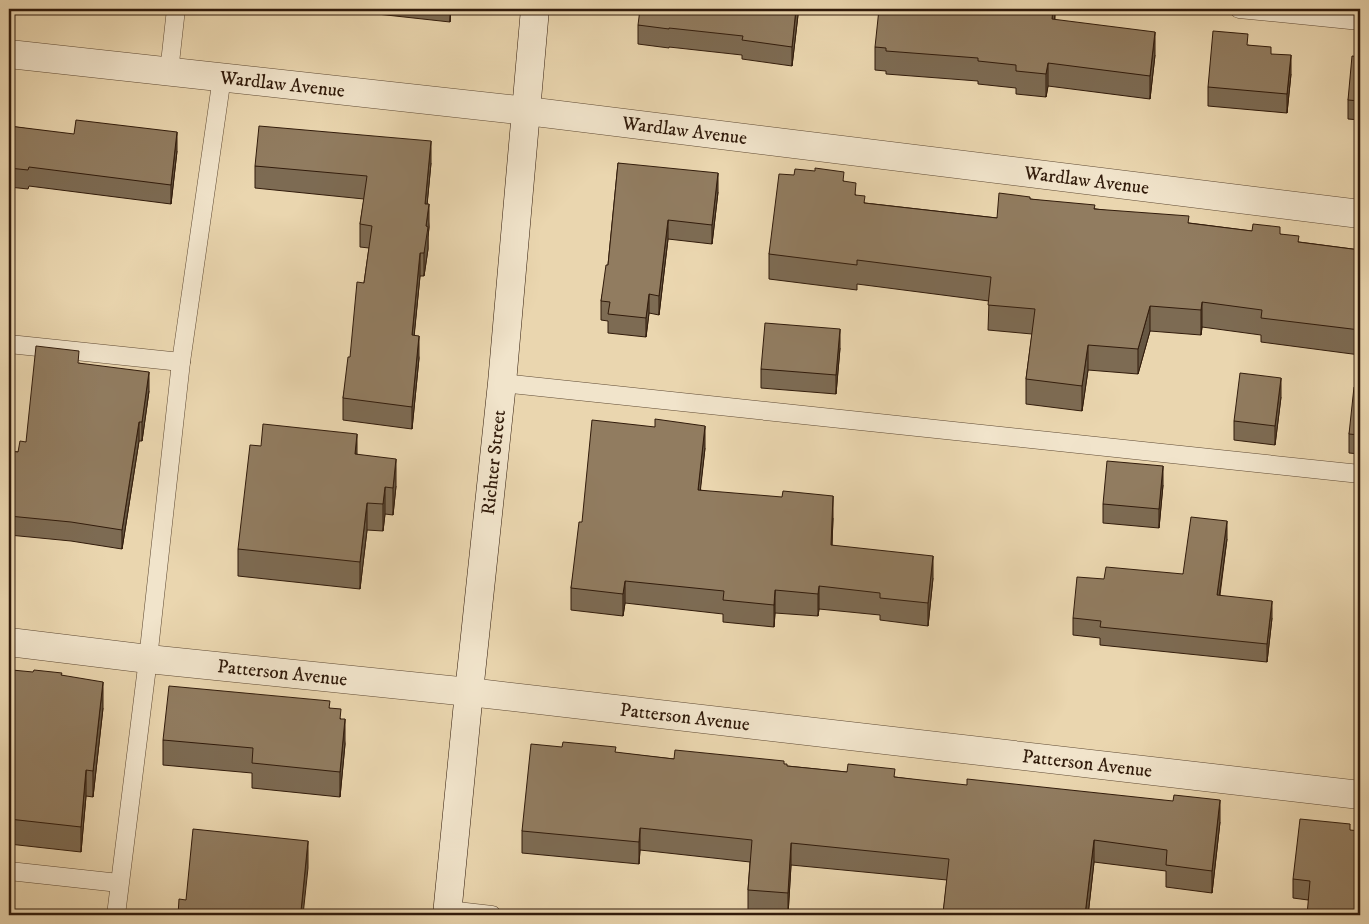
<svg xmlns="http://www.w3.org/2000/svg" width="1369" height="924" viewBox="0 0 1369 924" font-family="'IM FELL DW Pica',serif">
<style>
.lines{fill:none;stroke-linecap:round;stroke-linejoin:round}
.service-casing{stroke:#5f4a34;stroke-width:19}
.minor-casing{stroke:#5f4a34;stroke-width:29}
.secondary-casing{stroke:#311b0b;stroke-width:29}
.service{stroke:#f1e4cb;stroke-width:18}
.minor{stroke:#f1e4cb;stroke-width:28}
.secondary{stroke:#f1e4cb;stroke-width:28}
.wall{fill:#7d6b53;stroke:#311b0b}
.shaded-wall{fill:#665743;stroke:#311b0b}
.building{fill:#917c60;stroke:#311b0b}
.labels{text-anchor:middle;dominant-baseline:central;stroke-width:4;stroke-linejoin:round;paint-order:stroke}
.street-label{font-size:19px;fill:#311b0b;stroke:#f1e4cb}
</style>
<rect width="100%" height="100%" fill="#ead6af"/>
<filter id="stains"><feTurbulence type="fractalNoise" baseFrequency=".004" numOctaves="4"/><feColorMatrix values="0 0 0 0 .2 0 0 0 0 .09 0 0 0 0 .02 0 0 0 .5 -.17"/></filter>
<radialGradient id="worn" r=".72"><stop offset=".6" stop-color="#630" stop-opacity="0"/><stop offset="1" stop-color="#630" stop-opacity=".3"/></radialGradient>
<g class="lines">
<g class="service-casing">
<g id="service">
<path d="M1239 9 1360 21"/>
<path d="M169 72 176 9"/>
<path d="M9 344 181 362"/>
<path d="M502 383 1360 474"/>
<path d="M9 871 119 883"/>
<path d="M448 910 492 915"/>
<path d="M116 915 148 659 181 362 222 77"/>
</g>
</g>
<g class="minor-casing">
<g id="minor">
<path id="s1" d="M9 54 527 111 1360 214"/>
<path id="s2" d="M9 642 148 659 469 692 1360 795"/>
</g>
</g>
<g class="secondary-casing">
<g id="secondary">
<path id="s3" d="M447 915 469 692 502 383 535 9"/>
</g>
</g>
<use href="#service" class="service"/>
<use href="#minor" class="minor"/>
<use href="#secondary" class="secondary"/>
</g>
<g class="wall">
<path d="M359 9H451L450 22 368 13V10Z"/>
<path d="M798 9V15L792 66 742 59V55L669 47V48L638 44V25Z"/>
<path d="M840 9H878L877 13Z"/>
<path d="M1055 9V20L1155 55 1150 99 1048 86 1046 97 1016 94V88L978 84V81L886 74V71L875 70V47Z"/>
<path d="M1248 45 1271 54 1291 74 1287 113 1208 106V87Z"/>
<path d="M1360 57V120L1348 119V100Z"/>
<path d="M9 126 177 151 171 204 29 186 28 189 9 187Z"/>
<path d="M431 163 427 204 429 227 428 237V249L424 276H420L414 335 419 358 412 429 343 420V398L364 283 369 248 360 247V224L364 199 255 188V166Z"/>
<path d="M618 163 718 192 712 244 668 239 659 315 649 313 646 337 608 333V321L601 320V301L608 265Z"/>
<path d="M794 175 844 181 856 195 865 203 997 218 1030 199 1189 223 1252 231 1280 234 1299 242 1360 250V355L1261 342V335L1202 327 1201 335 1150 331 1138 374 1088 370 1082 411 1026 404V379L1032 334 988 330 989 301 857 284V290L769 279V254Z"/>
<path d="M840 348 836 394 761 388V369Z"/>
<path d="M79 363 149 391 142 441H139L122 549 71 541 9 535V451L18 452 26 442Z"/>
<path d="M1360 387V454L1349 453V434Z"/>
<path d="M1281 397 1275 445 1234 440V421Z"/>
<path d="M705 448 700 490 833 518 832 545 933 578 928 626 880 620V615L819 609 818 616 775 613 774 627 723 622V614L625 603 623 616 571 610V588L582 522Z"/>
<path d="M357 454 396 486 393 515 385 514 383 531 367 530 360 589 238 576V549Z"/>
<path d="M1163 485 1159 528 1103 523V504Z"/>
<path d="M1227 539 1220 595 1272 618 1267 662 1100 645V638L1073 635V618L1183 574Z"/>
<path d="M62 675 103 708 93 797 86 796 81 852 9 844V681Z"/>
<path d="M330 708 341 719 345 744 340 797 252 788V773L163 765V740Z"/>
<path d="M562 747 674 759 784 764 787 766 895 777 1220 822 1212 893 1166 887V871L1094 862 1088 915H943L947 880 791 865 788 915 748 912V890L750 862 640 850 639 864 522 853V831Z"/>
<path d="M1350 824 1308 900 1293 898V879Z"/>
</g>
<g class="shaded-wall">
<path d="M450 9H451L450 22Z"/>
<path d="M796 9H798V15L792 66V47Z"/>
<path d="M1053 9H1055V13L1052 43V19Z"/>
<path d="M1155 32V55L1150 99V76Z"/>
<path d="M1291 55V74L1287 113V94Z"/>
<path d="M1048 63V86L1046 97V74Z"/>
<path d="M177 132V151L171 204V185Z"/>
<path d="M431 141V163L425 227V204Z"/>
<path d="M718 173V192L712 244V225Z"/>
<path d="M429 204V227L428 237V249L424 276V253L426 226Z"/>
<path d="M668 220V239L659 315V296Z"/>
<path d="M420 253V276L412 358V335Z"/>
<path d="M649 294V313L646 337V318Z"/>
<path d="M1202 302V327L1201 335V310Z"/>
<path d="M1150 306V331L1138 374V349Z"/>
<path d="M840 329V348L836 394V375Z"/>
<path d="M419 336V358L412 429V407Z"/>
<path d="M1088 345V370L1082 411V386Z"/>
<path d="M149 372V391L142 441V422Z"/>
<path d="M1281 378V397L1275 445V426Z"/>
<path d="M139 422V441L122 549V530Z"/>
<path d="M705 426V448L698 512V490Z"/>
<path d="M357 434V461L355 454Z"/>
<path d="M396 459V486L393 515V488Z"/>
<path d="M1163 466V485L1159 528V509Z"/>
<path d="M385 487V514L383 531V504Z"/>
<path d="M833 496V518L831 567V545Z"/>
<path d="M367 503V530L360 589V562Z"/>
<path d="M1227 521V539L1217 612V595Z"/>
<path d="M933 556V578L928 626V603Z"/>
<path d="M625 581V603L623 616V594Z"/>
<path d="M819 586V609L818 616V594Z"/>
<path d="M775 590V613L774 627V605Z"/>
<path d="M1272 601V618L1267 662V644Z"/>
<path d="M103 682V708L93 797V771Z"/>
<path d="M345 719V744L340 797V772Z"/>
<path d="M86 770V796L81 852V827Z"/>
<path d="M1220 800V822L1212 893V871Z"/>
<path d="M640 828V850L639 864V842Z"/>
<path d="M1094 840V862L1088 915H1085Z"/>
<path d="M308 841V868L303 915 301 911Z"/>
<path d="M791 843V865L788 915V893Z"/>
</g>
<g class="building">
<path d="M640 9H796L792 47 742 40 743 36 669 28V29L638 25Z"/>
<path d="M879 9H1053L1052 19 1155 32 1150 76 1048 63 1046 74 1016 71V65L978 61V58L886 51V48L875 47Z"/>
<path d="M1213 31 1248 34 1247 45 1271 47V54L1291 55 1287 94 1208 87Z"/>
<path d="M1352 56 1360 57V101L1348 100Z"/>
<path d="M76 120 177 132 171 185 29 167 28 170 9 168V126L74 134Z"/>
<path d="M259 126 431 141 425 204H429L426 226 428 227 424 253H420L412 335 419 336 412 407 343 398 348 357H350L357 282 364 283 372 226 360 224 367 176 255 166Z"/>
<path d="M618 163 718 173 712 225 668 220 659 296 649 294 646 318 608 314 610 302 601 301 606 265H608Z"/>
<path d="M815 168 844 172 843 181 856 183 855 195 865 196 864 203 997 218 999 193 1030 197V199L1095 205 1094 209 1189 216 1188 223 1252 231 1253 224 1280 227V234L1299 236 1298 242 1360 250V330L1261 318 1262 310 1202 302 1201 310 1150 306 1138 349 1088 345 1082 386 1026 379 1035 309 988 305 991 277 857 260V265L769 254 779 174 794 175 795 169 815 171Z"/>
<path d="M765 323 840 329 836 375 761 369Z"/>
<path d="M36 346 79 351 78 363 149 372 142 422H139L122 530 71 522 9 516 11 498H9V451L18 452 20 441 26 442Z"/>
<path d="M1240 373 1281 378 1275 426 1234 421Z"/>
<path d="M1354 387H1360V435L1349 434Z"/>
<path d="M655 419 705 426 698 490 782 497 783 491 833 496 831 545 933 556 928 603 880 598V593L819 586 818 594 775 590 774 605 723 600 724 591 625 581 623 594 571 588 579 522H582L592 420 655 427Z"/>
<path d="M263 424 357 434 355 454 396 459 393 488 385 487 383 504 367 503 360 562 238 549 250 445 261 446Z"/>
<path d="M1107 461 1163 466 1159 509 1103 504Z"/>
<path d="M1191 517 1227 521 1217 595 1272 601 1267 644 1100 627 1101 621 1073 618 1077 577 1104 579 1106 567 1183 574Z"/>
<path d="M12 670 33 672 34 670 62 673 61 675 103 682 93 771 86 770 81 827 9 819V681H11Z"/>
<path d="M169 686 330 701 329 708 341 709 340 719H345L340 772 252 763 253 748 163 740Z"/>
<path d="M563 742 616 747 615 752 674 759 675 750 784 761V764H787V766L847 772 848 764 895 769 894 777 967 785V779L1173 801 1174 795 1220 800 1212 871 1166 865 1167 850 1094 840 1085 915H967L943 913 949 859 791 843 788 893 748 890 752 840 640 828 639 842 522 831 531 744 562 747Z"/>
<path d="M1300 819 1350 824V830L1360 831V915H1307L1310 881 1293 879Z"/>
<path d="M193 829 308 841 301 911 307 912V915H178L179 899 186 900Z"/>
</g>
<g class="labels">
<g class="street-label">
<text stroke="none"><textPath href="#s1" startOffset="275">Wardlaw Avenue</textPath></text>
<text stroke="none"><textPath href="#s1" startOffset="680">Wardlaw Avenue</textPath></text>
<text stroke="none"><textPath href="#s1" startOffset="1085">Wardlaw Avenue</textPath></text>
<text stroke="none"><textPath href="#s3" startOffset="455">Richter Street</textPath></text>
<text stroke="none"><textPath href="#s2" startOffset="275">Patterson Avenue</textPath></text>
<text stroke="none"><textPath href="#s2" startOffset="680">Patterson Avenue</textPath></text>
<text stroke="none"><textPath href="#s2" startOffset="1085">Patterson Avenue</textPath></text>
</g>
</g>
<rect width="1369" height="924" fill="none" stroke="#ead6af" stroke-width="30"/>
<rect x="10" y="10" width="1349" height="904" fill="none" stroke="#311b0b" stroke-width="2.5"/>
<rect x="15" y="15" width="1339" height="894" fill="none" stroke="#311b0b"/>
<rect width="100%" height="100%" filter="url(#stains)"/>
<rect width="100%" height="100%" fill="url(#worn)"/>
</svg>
